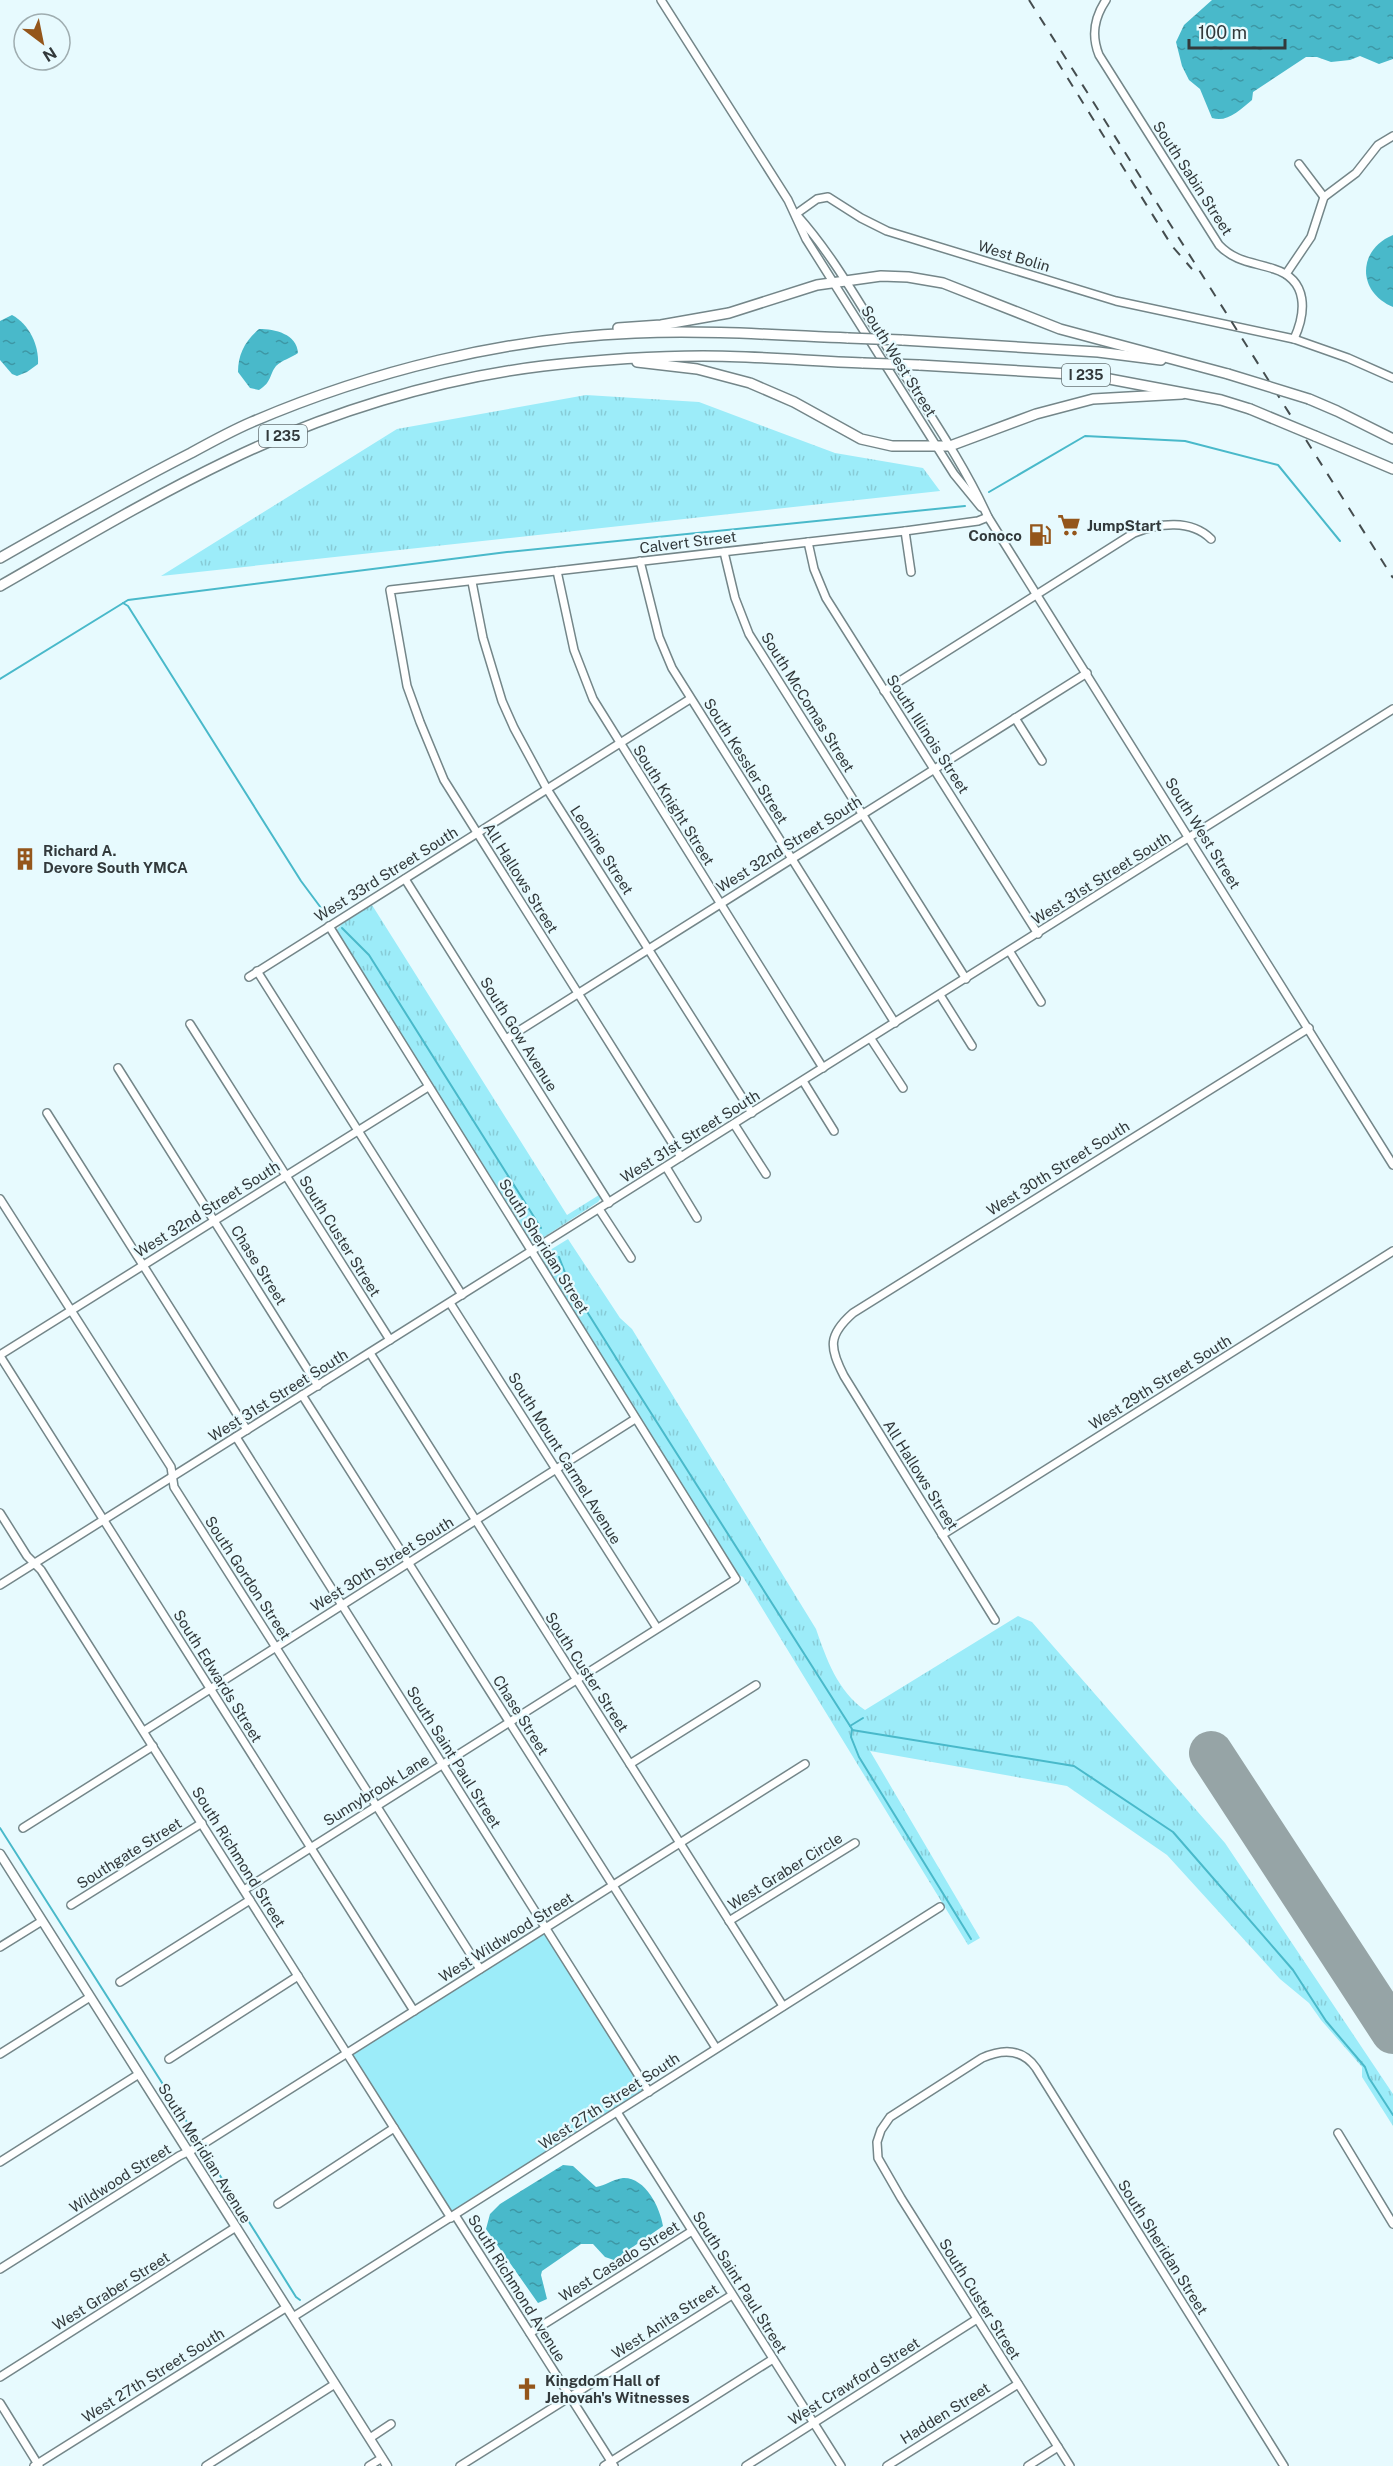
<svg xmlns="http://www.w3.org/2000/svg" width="1393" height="2466" viewBox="0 0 1393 2466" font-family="'Public Sans',sans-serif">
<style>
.grass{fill:url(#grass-tufts)}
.park{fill:#9cecf9}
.water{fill:url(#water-ripples)}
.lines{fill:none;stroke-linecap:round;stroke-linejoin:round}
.stream{stroke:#49b9ca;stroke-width:2}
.runway{stroke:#96a4a6;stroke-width:44}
.minor-casing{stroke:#748689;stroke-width:10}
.major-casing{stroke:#748689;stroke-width:11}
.highway-casing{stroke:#748689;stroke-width:12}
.minor{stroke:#fff;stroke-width:7}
.major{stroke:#fff;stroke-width:8}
.highway{stroke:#fff;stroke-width:9}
.rail{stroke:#454d4f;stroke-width:2;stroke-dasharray:10 10;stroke-linecap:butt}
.highway-bridge-casing{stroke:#748689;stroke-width:12;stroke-linecap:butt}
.highway-bridge{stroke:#fff;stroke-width:9}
.labels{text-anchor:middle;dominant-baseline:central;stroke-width:4.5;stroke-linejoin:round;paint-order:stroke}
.shield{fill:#e7fafe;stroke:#687376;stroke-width:1.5}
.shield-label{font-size:14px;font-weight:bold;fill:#32393b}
.street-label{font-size:15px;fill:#32393b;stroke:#e7fafe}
.poi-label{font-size:15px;font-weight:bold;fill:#32393b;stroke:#e7fafe;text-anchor:start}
</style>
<defs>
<pattern id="grass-tufts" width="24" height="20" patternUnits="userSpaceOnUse" patternTransform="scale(1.5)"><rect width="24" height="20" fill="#9cecf9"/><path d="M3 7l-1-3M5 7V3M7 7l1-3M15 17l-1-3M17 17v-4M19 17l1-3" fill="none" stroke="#87cbd6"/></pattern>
<pattern id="water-ripples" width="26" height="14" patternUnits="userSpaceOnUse" patternTransform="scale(1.5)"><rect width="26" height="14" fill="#49b9ca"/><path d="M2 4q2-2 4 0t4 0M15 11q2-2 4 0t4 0" fill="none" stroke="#3d97a5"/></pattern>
</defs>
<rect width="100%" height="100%" fill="#e7fafe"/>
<g class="grass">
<path d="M586 395 699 402 835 453 923 468 940 491 161 576 397 429Z"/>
<path d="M372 905 567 1215 599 1195 601 1198 598 1202 538 1241H531L528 1236 337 934 336 930 342 924Z"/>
<path d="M568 1239 620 1318 632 1329 816 1629C826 1658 838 1692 865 1710L1018 1616 1032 1622 1225 1843 1393 2094V2126L1362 2077V2067L1321 2020 1309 2003 1280 1979 1167 1855 1067 1786 870 1751 980 1938 968 1945 743 1577 739 1575 543 1264 542 1255Z"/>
</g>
<path class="park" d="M546 1927 649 2092 451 2218 347 2053Z"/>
<g class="water">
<path d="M1212 0H1393V59L1379 64 1360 56 1350 60 1331 62 1317 57H1306L1253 92 1252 100C1240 110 1227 123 1212 118L1200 89 1189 80 1182 66 1176 42 1184 25Z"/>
<path d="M1393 235V307C1357 292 1357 250 1393 235Z"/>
<path d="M12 315C29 324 39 345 38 364L27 372 17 376 12 374 0 360V321Z"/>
<path d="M259 329C275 329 297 334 298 353 291 358 282 360 276 366 269 375 272 382 259 390L250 388 238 372C238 354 245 341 259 329Z"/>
<path d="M563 2165 573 2166 596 2187C605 2186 613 2179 623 2178 645 2177 660 2207 663 2226L614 2260 605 2257 593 2244H581L542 2271 541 2275 547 2299 538 2303 486 2229 490 2214 500 2204Z"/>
</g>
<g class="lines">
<g class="stream">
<path d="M989 492 1085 436 1185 441 1278 465 1340 541"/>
<path d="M123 603 128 606 301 881 327 916"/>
<path d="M0 679 128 600 507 552 965 506"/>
<path d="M342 928 369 955 541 1228"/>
<path d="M559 1257 569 1283 623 1369 852 1729 851 1737 859 1757 971 1939"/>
<path d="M850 1726 863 1718"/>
<path d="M852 1730 1074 1766 1173 1832 1293 1970 1326 2021 1365 2067 1369 2078 1393 2115"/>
<path d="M0 1828 199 2141"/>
<path d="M204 2150 296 2297 300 2300"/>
</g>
<path class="runway" d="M1211 1753 1393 2032"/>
<g class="minor-casing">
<g id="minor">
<path d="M661 0 788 200 806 239 954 474 981 507"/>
<path d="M1106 0C1094 18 1091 35 1099 55L1219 245C1235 262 1253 262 1274 269 1309 280 1306 313 1294 339"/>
<path d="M1299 164 1324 197"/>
<path d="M796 214C834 256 861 307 892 355 925 408 962 460 988 517L1393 1165"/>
<path d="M796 214 817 199 828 197 861 218 887 231 1116 301 1294 339 1348 358 1393 378"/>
<path d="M1286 274 1311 237 1324 197 1356 173 1378 145 1393 136"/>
<path d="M905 531 911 572"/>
<path d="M808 542 814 569 826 598 1038 934"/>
<path d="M724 552 735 598 749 634 966 979"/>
<path d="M640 561 659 637 672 668 895 1023"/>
<path d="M557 571 574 650 593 699 823 1068"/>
<path d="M472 582 483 638 502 701 514 728 547 789 752 1113"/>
<path d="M884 691 1134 533C1159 523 1191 519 1211 539"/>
<path d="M1015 718 1042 761"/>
<path d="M405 879 609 1203"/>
<path d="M1010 952 1041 1002"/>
<path d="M257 971 462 1295"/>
<path d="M249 977 690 699"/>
<path d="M940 995 972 1046"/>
<path d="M190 1024 390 1340"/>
<path d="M506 1039 1087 673"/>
<path d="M871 1039 903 1088"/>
<path d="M118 1068 318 1386"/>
<path d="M803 1081 834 1131"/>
<path d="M47 1113 247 1430"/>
<path d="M734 1124 766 1174"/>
<path d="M681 1157 444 780 420 722 407 686 390 590 905 531 978 521 988 517"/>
<path d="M666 1167 697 1218"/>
<path d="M0 1199 171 1467 174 1487 480 1969"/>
<path d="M599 1209 631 1258"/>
<path d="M450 1303 657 1628"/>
<path d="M370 1353 783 2006"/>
<path d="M0 1355 428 1087"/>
<path d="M0 1356 414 2011"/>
<path d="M302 1395 716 2048"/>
<path d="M236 1437 649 2092"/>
<path d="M0 1513 27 1556 41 1570 451 2218"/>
<path d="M942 1535 1393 1251"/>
<path d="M0 1585 1393 709"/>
<path d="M995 1620 844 1376C829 1347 828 1335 853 1313L1309 1028"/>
<path d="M144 1731 635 1419"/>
<path d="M630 1764 756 1685"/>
<path d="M23 1828 153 1746"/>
<path d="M244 1890 736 1579 329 926"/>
<path d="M71 1905 202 1823"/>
<path d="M729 1921 855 1843"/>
<path d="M0 1947 42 1921"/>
<path d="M120 1982 250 1900"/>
<path d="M0 2054 90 1997"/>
<path d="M169 2059 298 1976"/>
<path d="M617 2112 841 2466"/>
<path d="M1338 2133 1393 2224"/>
<path d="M0 2162 139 2074"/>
<path d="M278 2204 394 2128"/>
<path d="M455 2215 614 2466"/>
<path d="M0 2269 179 2156 200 2146 805 1764"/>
<path d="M293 2317 940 1907"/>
<path d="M530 2333 692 2231"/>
<path d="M0 2377 236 2227"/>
<path d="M0 2403 39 2466"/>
<path d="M370 2438 391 2424"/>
<path d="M34 2466 287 2307"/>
<path d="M206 2466 335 2384"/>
<path d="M369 2466 382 2458"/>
<path d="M460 2466 732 2295"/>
<path d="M604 2466 773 2359"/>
<path d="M746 2466 977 2319"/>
<path d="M887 2466 1018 2384"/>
<path d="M1028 2466 1058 2447"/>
<path d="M1070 2466 901 2198 878 2158 877 2142 881 2130 890 2117 982 2058C1002 2049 1022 2048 1036 2068L1284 2466"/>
</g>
</g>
<g class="major-casing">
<path id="major" d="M0 1854 387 2466"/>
</g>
<g class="highway-casing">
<g id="highway">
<path d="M618 328 661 325 729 313 817 285 881 276 908 277 943 283 1060 329 1228 374"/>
<path d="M902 340 1098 352 1161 360"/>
<path d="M637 362 697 369 750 383 794 402 861 439 892 446H950L1036 414 1093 399 1182 394"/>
<path d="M919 365 1088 375 1221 400 1250 409"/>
<path d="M1309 399 1337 411 1393 439"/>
<path d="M1315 436 1393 469"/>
<path d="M0 558C63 522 126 486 191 453 211 442 231 431 252 422 371 371 504 338 635 333 706 330 777 335 848 338"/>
<path d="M0 586C75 543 150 498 229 460 326 413 436 379 543 366 596 360 650 356 703 356 757 356 810 361 863 363"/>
</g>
</g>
<use href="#minor" class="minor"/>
<use href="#major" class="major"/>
<use href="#highway" class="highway"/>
<g class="rail">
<path d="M1029 0 1393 578"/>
<path d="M1057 61 1172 246 1192 269"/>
</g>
<g class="highway-bridge-casing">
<g id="highway-bridge">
<path d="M848 338 902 340"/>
<path d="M863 363 919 365"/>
<path d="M1228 374 1309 399"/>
<path d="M1250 409 1315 436"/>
</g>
</g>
<use href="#highway-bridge" class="highway-bridge"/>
</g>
<defs>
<g id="supermarket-bare" transform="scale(1.8)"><path d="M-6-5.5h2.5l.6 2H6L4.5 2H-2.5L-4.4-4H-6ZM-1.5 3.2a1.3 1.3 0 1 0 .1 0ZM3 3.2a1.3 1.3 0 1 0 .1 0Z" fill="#94561b" stroke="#e7fafe" stroke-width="2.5" paint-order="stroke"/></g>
<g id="fuel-bare" transform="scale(1.8)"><path d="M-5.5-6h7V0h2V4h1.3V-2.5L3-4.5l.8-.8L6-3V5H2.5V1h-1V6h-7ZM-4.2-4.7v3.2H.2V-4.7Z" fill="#94561b" stroke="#e7fafe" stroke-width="2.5" paint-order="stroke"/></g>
<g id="building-bare" transform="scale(1.8)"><path d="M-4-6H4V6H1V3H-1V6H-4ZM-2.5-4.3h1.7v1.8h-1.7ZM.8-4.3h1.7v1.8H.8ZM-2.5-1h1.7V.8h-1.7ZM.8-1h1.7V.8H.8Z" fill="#94561b" stroke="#e7fafe" stroke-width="2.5" paint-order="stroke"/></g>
<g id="church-bare" transform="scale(1.8)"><path d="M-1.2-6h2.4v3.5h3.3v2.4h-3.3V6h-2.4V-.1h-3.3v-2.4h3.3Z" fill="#94561b" stroke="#e7fafe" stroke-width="2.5" paint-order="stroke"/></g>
</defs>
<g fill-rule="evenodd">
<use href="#supermarket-bare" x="1069" y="525"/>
<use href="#fuel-bare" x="1040" y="535"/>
<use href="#building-bare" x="25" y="859"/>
<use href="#church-bare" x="527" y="2389"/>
</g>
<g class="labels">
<g class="shield">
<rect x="1062" y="364" width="48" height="22" rx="4.5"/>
<rect x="259" y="425" width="48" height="22" rx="4.5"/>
</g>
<g class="shield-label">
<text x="1086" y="375">I 235</text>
<text x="283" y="436">I 235</text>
</g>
<g class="street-label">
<text transform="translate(1193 178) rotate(57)">South Sabin Street</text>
<text transform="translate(1014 256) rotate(17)">West Bolin</text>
<text transform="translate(899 361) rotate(58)">South West Street</text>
<text transform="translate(688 542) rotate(-7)">Calvert Street</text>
<text transform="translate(808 702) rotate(58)">South McComas Street</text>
<text transform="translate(928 734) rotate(57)">South Illinois Street</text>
<text transform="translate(746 761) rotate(58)">South Kessler Street</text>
<text transform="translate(674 805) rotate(58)">South Knight Street</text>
<text transform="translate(1203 833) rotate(58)">South West Street</text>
<text transform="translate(789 844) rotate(-32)">West 32nd Street South</text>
<text transform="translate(602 850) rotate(57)">Leonine Street</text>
<text transform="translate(386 874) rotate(-32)">West 33rd Street South</text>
<text transform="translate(521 878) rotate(58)">All Hallows Street</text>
<text transform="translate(1101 878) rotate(-32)">West 31st Street South</text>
<text transform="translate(519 1034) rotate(58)">South Gow Avenue</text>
<text transform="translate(690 1136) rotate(-32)">West 31st Street South</text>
<text transform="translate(1058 1168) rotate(-32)">West 30th Street South</text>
<text transform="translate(207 1209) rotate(-32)">West 32nd Street South</text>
<text transform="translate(340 1236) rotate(58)">South Custer Street</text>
<text transform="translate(544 1246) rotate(58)">South Sheridan Street</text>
<text transform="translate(259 1265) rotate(58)">Chase Street</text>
<text transform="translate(1160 1382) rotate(-32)">West 29th Street South</text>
<text transform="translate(278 1395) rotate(-32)">West 31st Street South</text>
<text transform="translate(565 1458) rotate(58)">South Mount Carmel Avenue</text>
<text transform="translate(921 1475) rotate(58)">All Hallows Street</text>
<text transform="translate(382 1564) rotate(-32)">West 30th Street South</text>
<text transform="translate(248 1578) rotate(57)">South Gordon Street</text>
<text transform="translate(587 1672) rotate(57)">South Custer Street</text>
<text transform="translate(218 1676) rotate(58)">South Edwards Street</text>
<text transform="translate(521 1715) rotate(58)">Chase Street</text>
<text transform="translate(454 1757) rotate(58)">South Saint Paul Street</text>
<text transform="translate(376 1790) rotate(-32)">Sunnybrook Lane</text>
<text transform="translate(129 1853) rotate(-32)">Southgate Street</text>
<text transform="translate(239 1857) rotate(58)">South Richmond Street</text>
<text transform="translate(785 1871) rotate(-32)">West Graber Circle</text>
<text transform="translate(506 1937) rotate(-32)">West Wildwood Street</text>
<text transform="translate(609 2101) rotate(-33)">West 27th Street South</text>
<text transform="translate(205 2153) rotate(58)">South Meridian Avenue</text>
<text transform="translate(120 2178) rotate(-32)">Wildwood Street</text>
<text transform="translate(1163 2247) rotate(58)">South Sheridan Street</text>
<text transform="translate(619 2261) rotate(-32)">West Casado Street</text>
<text transform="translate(740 2282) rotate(58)">South Saint Paul Street</text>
<text transform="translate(517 2288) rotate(58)">South Richmond Avenue</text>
<text transform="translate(111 2291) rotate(-32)">West Graber Street</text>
<text transform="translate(980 2299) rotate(58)">South Custer Street</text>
<text transform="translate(665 2321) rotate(-33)">West Anita Street</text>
<text transform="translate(153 2375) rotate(-32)">West 27th Street South</text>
<text transform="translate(854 2381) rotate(-32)">West Crawford Street</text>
<text transform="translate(945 2413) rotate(-32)">Hadden Street</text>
</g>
<g class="poi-label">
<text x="1087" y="525">JumpStart</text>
<text x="1022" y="535" text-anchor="end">Conoco</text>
<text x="43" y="850">Richard A.<tspan x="43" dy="17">Devore South YMCA</tspan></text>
<text x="545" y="2380">Kingdom Hall of<tspan x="545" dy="17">Jehovah's Witnesses</tspan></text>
</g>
</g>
<g transform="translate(42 42) rotate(148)"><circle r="28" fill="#e7fafe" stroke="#9fadb0" stroke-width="1.5"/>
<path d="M0-4.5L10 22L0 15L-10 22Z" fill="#94561b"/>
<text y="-9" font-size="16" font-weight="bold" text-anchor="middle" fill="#32393b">N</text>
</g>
<path d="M1189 39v9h96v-9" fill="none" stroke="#32393b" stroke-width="3"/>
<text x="1198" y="39" font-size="18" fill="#32393b" stroke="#e7fafe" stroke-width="4.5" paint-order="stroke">100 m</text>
</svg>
